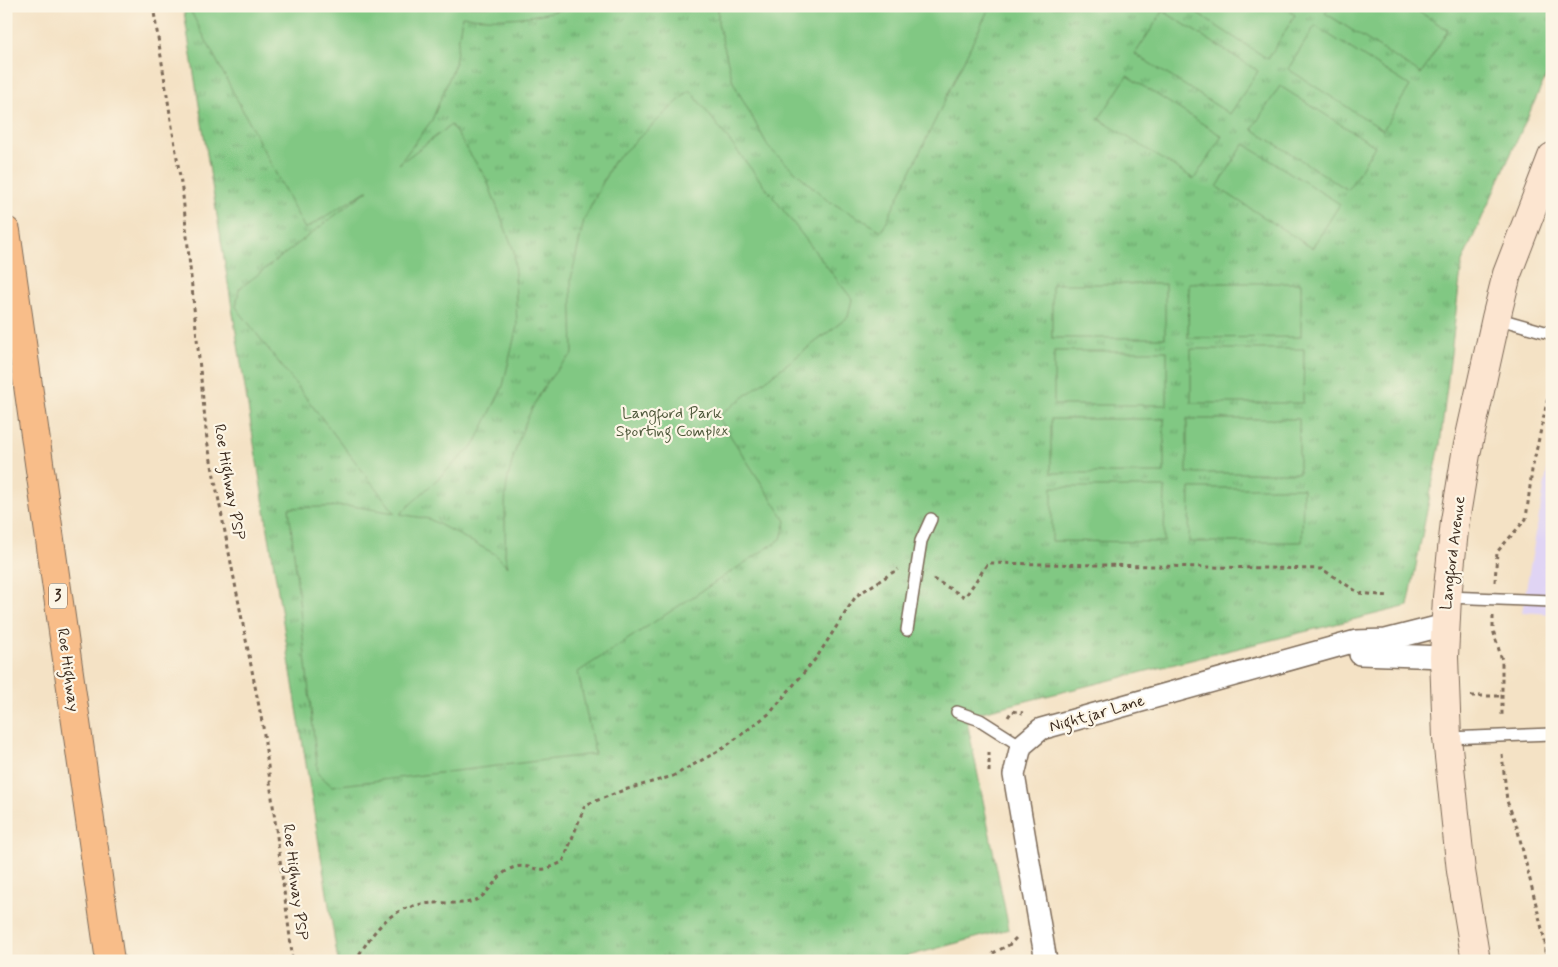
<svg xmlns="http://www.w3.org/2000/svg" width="1558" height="967" viewBox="0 0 1558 967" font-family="Mynerve,sans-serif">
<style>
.built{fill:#e0d4f4}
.park{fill:url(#park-tufts);stroke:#5e7950}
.pitch{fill:#81c883;stroke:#5e7950}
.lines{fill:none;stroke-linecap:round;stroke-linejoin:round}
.lane-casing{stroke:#7c6a58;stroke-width:14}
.street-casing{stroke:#7c6a58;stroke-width:24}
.secondary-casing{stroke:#7c6a58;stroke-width:30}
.highway-casing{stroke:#7c6a58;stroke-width:30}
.path{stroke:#7c6a58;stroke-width:3;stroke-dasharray:4 4;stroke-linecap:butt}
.lane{stroke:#fff;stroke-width:11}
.street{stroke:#fff;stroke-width:21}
.secondary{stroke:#fce5d0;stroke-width:28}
.highway{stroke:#f8bd89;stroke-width:28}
.labels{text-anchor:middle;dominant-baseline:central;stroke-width:4.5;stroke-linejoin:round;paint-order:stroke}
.shield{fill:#fcf5e5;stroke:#75675a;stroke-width:1}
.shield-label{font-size:15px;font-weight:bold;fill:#3b2a1e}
.park-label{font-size:16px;fill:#50593c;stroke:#fcf5e5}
.street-label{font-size:16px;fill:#3b2a1e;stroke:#fcf5e5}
</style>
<defs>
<pattern id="park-tufts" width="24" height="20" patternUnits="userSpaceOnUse" patternTransform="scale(1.25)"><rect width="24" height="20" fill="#81c883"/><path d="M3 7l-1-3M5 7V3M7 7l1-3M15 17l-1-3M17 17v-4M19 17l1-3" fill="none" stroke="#6ba36b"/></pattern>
</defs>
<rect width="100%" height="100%" fill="#fcf5e5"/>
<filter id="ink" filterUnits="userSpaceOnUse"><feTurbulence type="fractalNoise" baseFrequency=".02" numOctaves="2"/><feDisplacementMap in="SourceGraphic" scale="10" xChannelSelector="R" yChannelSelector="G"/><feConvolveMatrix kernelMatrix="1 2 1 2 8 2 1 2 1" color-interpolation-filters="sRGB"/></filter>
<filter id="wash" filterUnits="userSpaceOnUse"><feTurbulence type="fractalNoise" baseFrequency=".0096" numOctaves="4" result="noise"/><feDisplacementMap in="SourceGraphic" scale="20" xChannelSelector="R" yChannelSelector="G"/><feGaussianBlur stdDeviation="1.12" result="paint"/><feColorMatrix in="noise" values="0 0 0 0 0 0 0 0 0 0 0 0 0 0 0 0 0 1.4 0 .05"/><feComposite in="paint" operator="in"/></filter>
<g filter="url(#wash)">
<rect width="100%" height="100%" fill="#f4e2c5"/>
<path class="built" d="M1552 443V614L1522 612Z"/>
<path class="park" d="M183 6H1552V63L1462 262 1440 445 1408 606 966 716 1009 929 890 961H338Z"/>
<g class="pitch">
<path d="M188 6H572C536 18 500 21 462 16L455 64 432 120 399 164 451 125 486 178 514 251 517 326 503 386 475 444 400 514 429 519 495 554 508 567 505 555C506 532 503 500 508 478 518 434 538 383 573 354L571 279 584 220 613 162 690 90 852 299 848 317 718 417 786 521 781 539 578 672 595 754 332 786 318 774 289 508 352 506 395 513 236 307 239 289 368 190 305 229Z"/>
<path d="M718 6H990L882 231 827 200 769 148 733 82 718 23Z"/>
<path d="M1185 6H1282L1295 15 1268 59Z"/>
<path d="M1330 6H1410L1448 30 1421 74 1325 13Z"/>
<path d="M1163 11 1258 71 1230 114 1135 54Z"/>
<path d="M1315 26 1410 86 1383 130 1288 69Z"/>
<path d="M1127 76 1222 136 1194 179 1099 119Z"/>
<path d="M1280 86 1375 146 1348 190 1252 129Z"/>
<path d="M1244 144 1340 204 1312 248 1217 187Z"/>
<path d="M1189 283H1301V337L1188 338Z"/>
<rect x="1052" y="284" width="113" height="54"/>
<path d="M1191 349H1304L1303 403H1191Z"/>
<rect x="1054" y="351" width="113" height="54"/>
<rect x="1051" y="419" width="113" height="54"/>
<rect x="1187" y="419" width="112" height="54"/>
<path d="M1052 487H1165L1164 542 1052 541Z"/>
<path d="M1190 488H1303L1302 542H1189Z"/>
</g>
</g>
<g filter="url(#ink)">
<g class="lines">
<g class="lane-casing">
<g id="lane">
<path d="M1496 318 1552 334"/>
<path d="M1447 597 1552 601"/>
<path d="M907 630 921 541 931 519"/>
<path d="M957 712 980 720 1021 746"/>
<path d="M1447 738 1552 734"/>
</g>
</g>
<g class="street-casing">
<g id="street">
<path d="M1360 654 1444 657"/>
<path d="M1046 961 1014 775 1021 746 1041 729 1356 641 1386 640 1445 625"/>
</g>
</g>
<g class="secondary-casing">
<path id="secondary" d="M1476 961 1461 871 1447 738 1444 657 1447 597 1455 521 1466 454 1496 318 1507 274 1552 157"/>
</g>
<g class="highway-casing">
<path id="highway" d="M6 231 110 961"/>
</g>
<g class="path">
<path d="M153 6 183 196 207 440 263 727 293 961"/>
<path d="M933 579 965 597 988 563 1322 569 1359 593 1389 596"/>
<path d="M1495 582 1497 552 1526 519 1532 470 1552 379"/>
<path d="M1493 616V630L1502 660V718"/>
<path d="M1471 696H1502"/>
<path d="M1008 717 1012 711 1023 713"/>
<path d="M1502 754 1507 801 1517 827 1545 941V961"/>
<path d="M989 772V748"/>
<path d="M355 961C377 926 392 904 436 903 451 902 464 906 478 899 489 893 496 877 508 870 524 861 532 871 545 869 551 868 557 864 563 862L585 805 624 790 673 776 722 749 770 713 817 657 856 596 898 569"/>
<path d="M995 961 993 953 1009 945 1018 936"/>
</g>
<use href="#lane" class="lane"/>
<use href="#street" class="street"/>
<use href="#secondary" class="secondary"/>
<use href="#highway" class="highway"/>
</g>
</g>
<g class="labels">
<rect class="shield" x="49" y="583.5" width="18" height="25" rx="4"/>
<g class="shield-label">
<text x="58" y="596">3</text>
</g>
<g class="park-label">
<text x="672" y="413">Langford Park<tspan x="672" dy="18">Sporting Complex</tspan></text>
</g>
<g class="street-label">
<text transform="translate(229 482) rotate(80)">Roe Highway PSP</text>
<text transform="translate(1453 553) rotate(-83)">Langford Avenue</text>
<text transform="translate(68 670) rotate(82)">Roe Highway</text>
<text transform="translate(1097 714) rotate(-16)">Nightjar Lane</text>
<text transform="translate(295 882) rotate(83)">Roe Highway PSP</text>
</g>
</g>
<rect width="1558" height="967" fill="none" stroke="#fcf5e5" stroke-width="25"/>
</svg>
